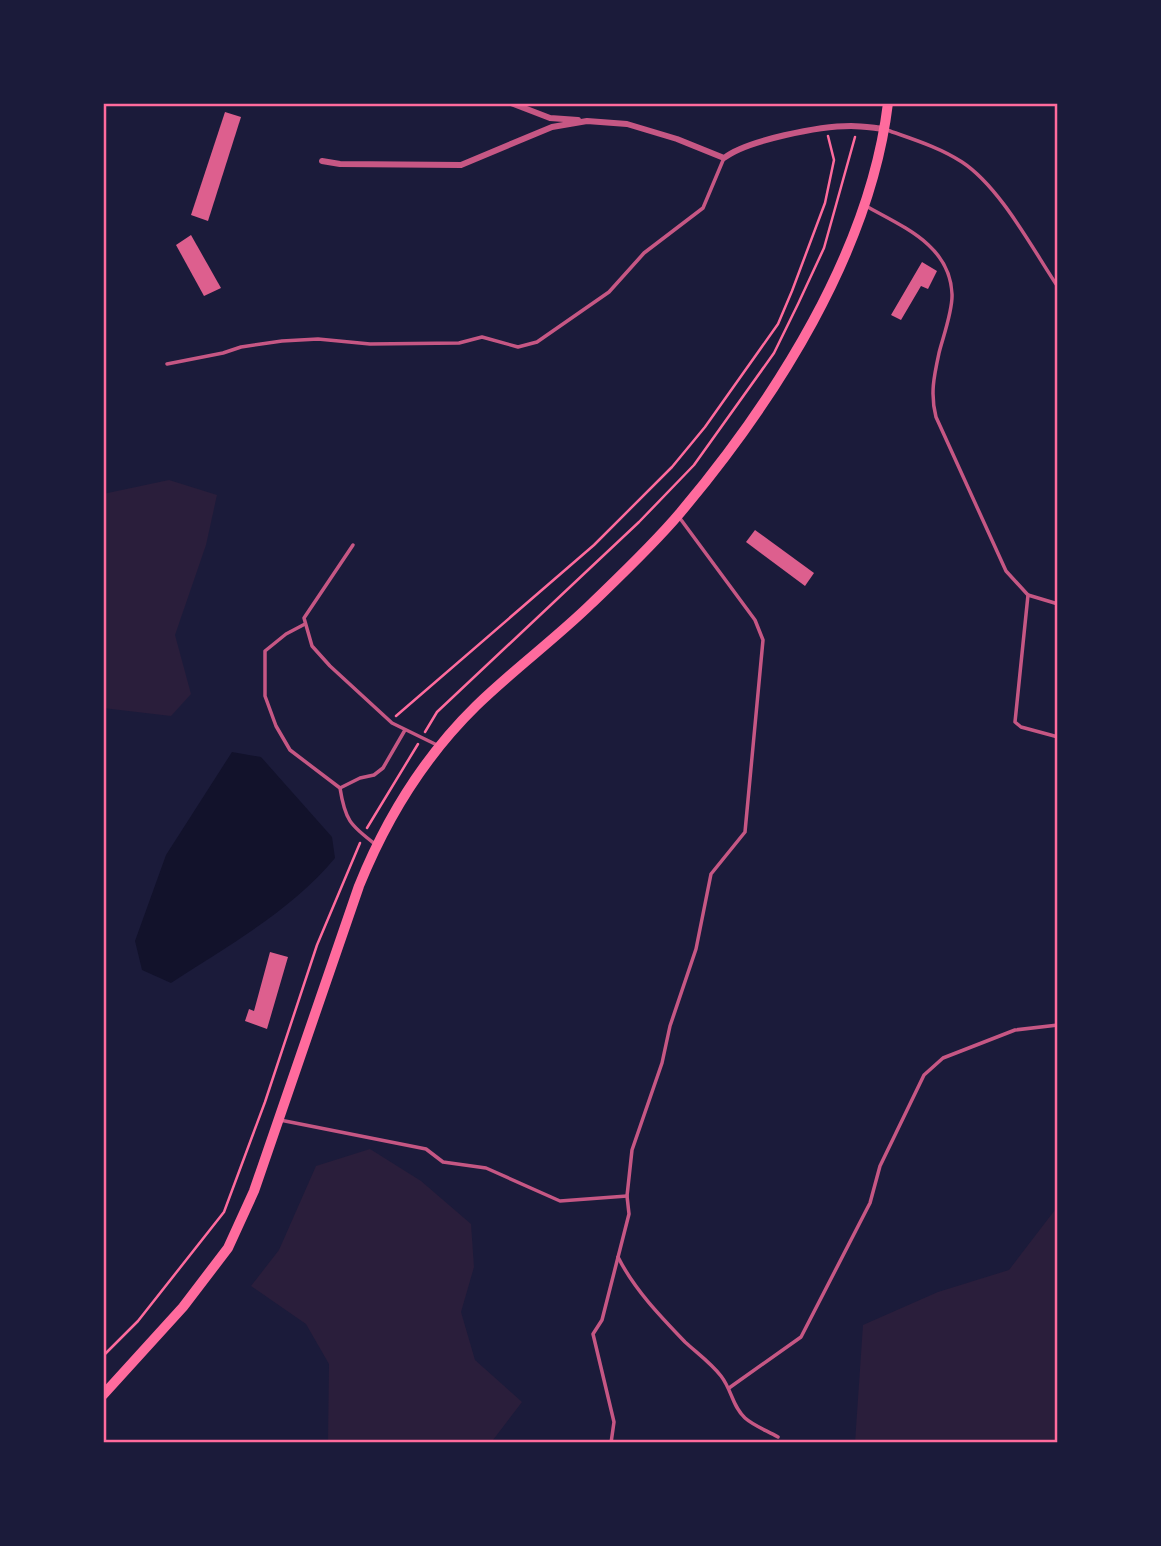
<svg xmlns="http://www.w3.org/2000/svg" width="1161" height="1546" viewBox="0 0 1161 1546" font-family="'DM Sans',sans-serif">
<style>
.green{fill:#2a1e3b}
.water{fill:#12122b}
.building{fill:#dd5f8e}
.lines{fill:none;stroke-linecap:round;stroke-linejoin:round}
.path{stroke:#ff6b9d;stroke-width:2.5}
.service{stroke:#c65784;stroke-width:3.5}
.minor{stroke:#c65784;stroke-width:6}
.primary{stroke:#ff6b9d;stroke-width:10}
.neatline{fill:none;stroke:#ff6b9d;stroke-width:2.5}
</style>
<rect width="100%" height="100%" fill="#1b1b3a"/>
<g class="green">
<path d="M169 480 217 495 206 545 175 635 191 694 171 716 103 708V494Z"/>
<path d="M370 1149 421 1181 471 1224 474 1267 461 1312 475 1360 522 1402 493 1440 495 1443H328L329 1364 306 1324 251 1286 279 1250 316 1166Z"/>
<path d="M1058 1206V1443H855L863 1325 938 1292 1009 1270Z"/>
</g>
<path class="water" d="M232 752 261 757 332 837 335 858C291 911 229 945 171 983L142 970 135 941 166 855Z"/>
<g class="building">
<path d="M225 112 241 117 208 221 191 215Z"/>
<path d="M191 235 221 288 204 296 176 245Z"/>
<path d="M922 262 937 271 928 289 921 286 901 320 891 315Z"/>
<path d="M755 530 814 573 805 586 746 542Z"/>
<path d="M270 952 288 957 267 1029 245 1021 249 1009 254 1011Z"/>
</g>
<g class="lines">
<g class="path">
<path d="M396 716 594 545 672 467 705 427 778 324 792 291 825 203 834 160 828 136"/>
<path d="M425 732 437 712 639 522 694 465 774 353 798 304 824 248 855 137"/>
<path d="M367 828 418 744"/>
<path d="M103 1356 138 1321 224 1212 265 1102 317 945 360 843"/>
</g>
<g class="service">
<path d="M887 130C912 139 939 147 962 162 1000 187 1032 248 1058 287"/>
<path d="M866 206C903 227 950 245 952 294 953 310 943 337 939 353 934 376 930 394 936 417L1006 571 1028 595 1015 722 1021 727 1058 737"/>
<path d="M167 364 223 353 241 347 282 341 318 339 370 344 459 343 482 337 518 347 537 342 609 292 644 253 703 208 724 158"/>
<path d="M353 545 304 618 312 646 330 666 392 723 437 745"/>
<path d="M1028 595 1058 604"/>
<path d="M305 624 286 634 265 651V696L276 726 290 750 340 788C345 820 350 825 375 844"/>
<path d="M340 788 360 778 374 775 383 768 405 730"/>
<path d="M280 1120 426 1149 443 1162 486 1168 560 1201 627 1196"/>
<path d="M618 1257C634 1289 660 1316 685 1342 697 1353 711 1363 721 1376 732 1390 732 1406 745 1418 754 1426 768 1431 778 1437"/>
<path d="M729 1388 801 1337 870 1203 880 1166 924 1075 943 1058 1015 1030 1058 1025"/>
<path d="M611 1443 614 1422 593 1334 602 1320 629 1214 627 1196 632 1150 662 1063 670 1026 696 949 711 874 745 832 763 640 755 620 679 517"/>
</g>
<g class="minor">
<path d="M511 103 550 118 578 120"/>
<path d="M322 161 340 164 461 165 552 127 587 121 627 124 677 139 724 158C747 140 820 126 851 126 862 126 874 128 885 129"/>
</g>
<path class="primary" d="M103 1395 183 1307 228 1248 254 1191 359 886C386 819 425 756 476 706 513 670 555 639 591 604 621 575 653 545 680 513 775 400 870 252 888 103"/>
</g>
<rect width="1161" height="1546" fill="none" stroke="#1b1b3a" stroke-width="210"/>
<rect x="105" y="105" width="951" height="1336" class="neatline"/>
</svg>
